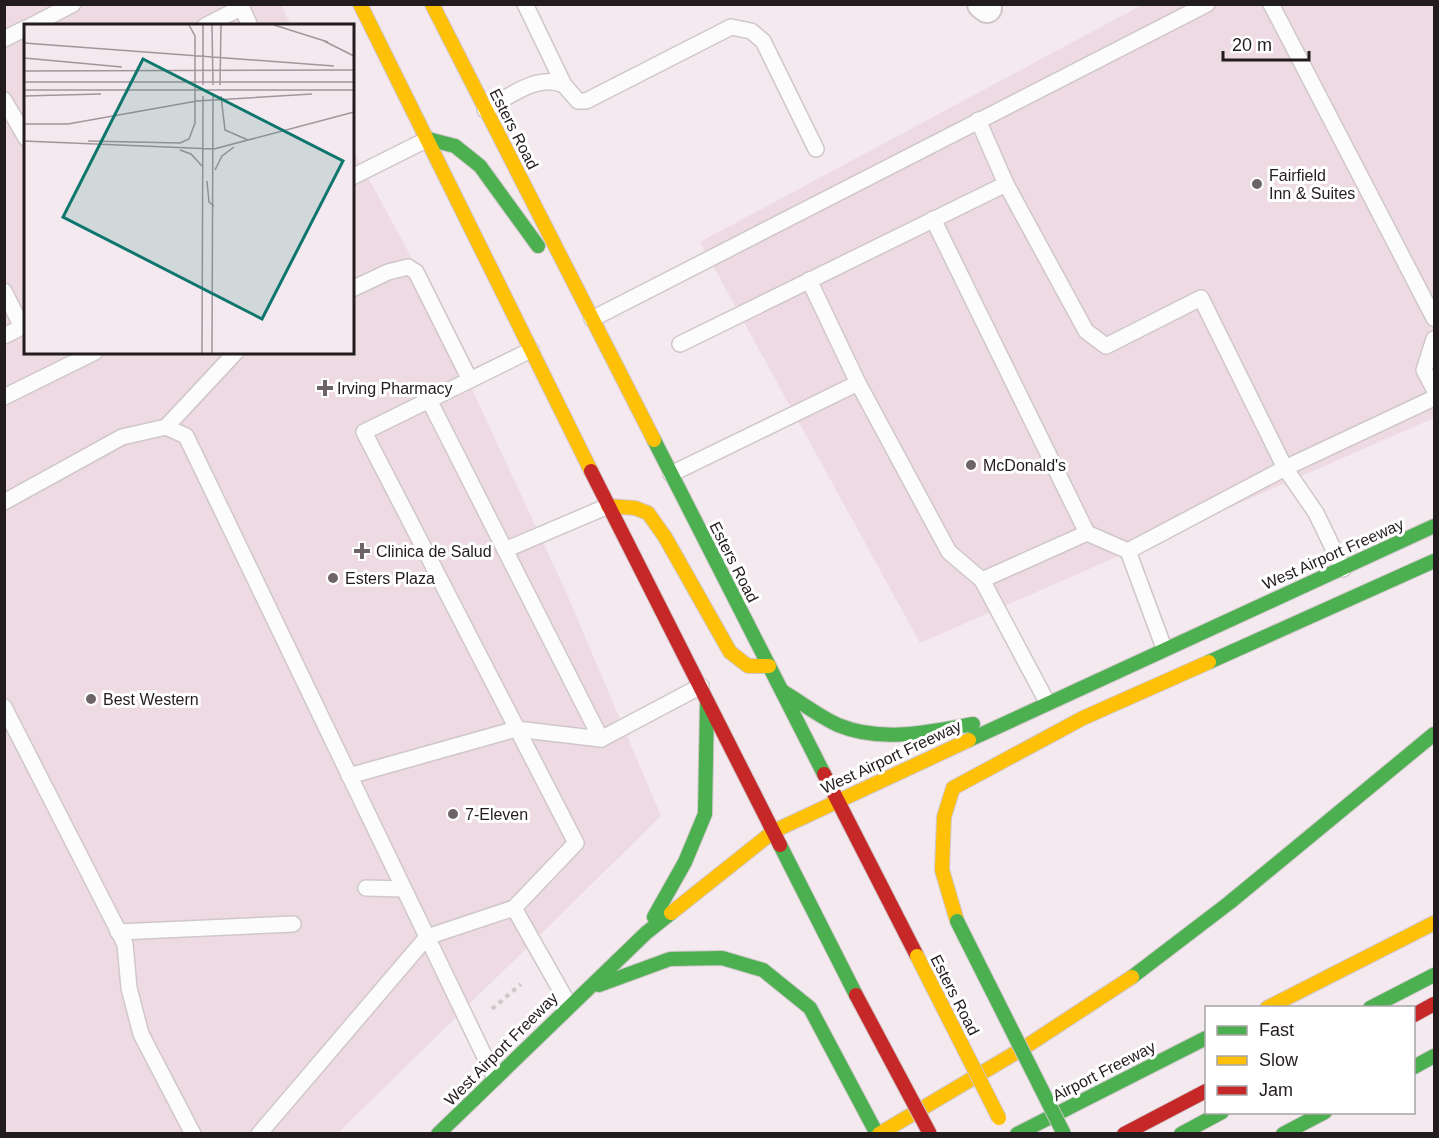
<svg xmlns="http://www.w3.org/2000/svg" width="1439" height="1138" viewBox="0 0 1439 1138" font-family="Helvetica,sans-serif">
<style>
.built{fill:#eedae3}
.lines{fill:none;stroke-linecap:round;stroke-linejoin:round}
.lane-casing{stroke:#d0c7cb;stroke-width:18}
.street-casing{stroke:#d0c7cb;stroke-width:32}
.fast-casing{stroke:#d0c7cb;stroke-width:16}
.slow-casing{stroke:#d0c7cb;stroke-width:16}
.jam-casing{stroke:#d0c7cb;stroke-width:16}
.path{stroke:#cdc9cb;stroke-width:4;stroke-dasharray:4.5 4.5;stroke-linecap:butt}
.lane{stroke:#fdfcfc;stroke-width:15}
.street{stroke:#fdfcfc;stroke-width:28}
.fast{stroke:#4caf50;stroke-width:14}
.slow{stroke:#ffc107;stroke-width:14}
.jam{stroke:#c62828;stroke-width:14}
.fast-bridge-casing{stroke:#d0c7cb;stroke-width:16;stroke-linecap:butt}
.slow-bridge-casing{stroke:#d0c7cb;stroke-width:16;stroke-linecap:butt}
.jam-bridge-casing{stroke:#d0c7cb;stroke-width:16;stroke-linecap:butt}
.fast-bridge{stroke:#4caf50;stroke-width:14}
.slow-bridge{stroke:#ffc107;stroke-width:14}
.jam-bridge{stroke:#c62828;stroke-width:14}
.poi-dot{fill:#6c6467;stroke:#fff;stroke-width:2}
.labels{text-anchor:middle;dominant-baseline:central;stroke-width:6;stroke-linejoin:round;paint-order:stroke}
.street-label{font-size:16px;fill:#231c1f;stroke:#fff}
.poi-label{font-size:16px;fill:#231c1f;stroke:#fff;text-anchor:start}
.inset-road{fill:none;stroke:#a0979b;stroke-width:1.5}
.view{fill:#0f766e;fill-opacity:0.15;stroke:#0f766e;stroke-width:3}
.inset-edge{fill:none;stroke:#231c1f;stroke-width:3}
</style>
<rect width="100%" height="100%" fill="#f4e9ee"/>
<g class="built">
<path d="M5 5H281L291 25 26 26V352H352L353 150 408 251 566 592 661 816 338 1133 5 1134Z"/>
<path d="M1142 5H1434V418L920 643 700 242Z"/>
</g>
<g class="lines">
<g class="lane-casing">
<g id="lane">
<path d="M240 4 250 26"/>
<path d="M525 4 564 85 578 101H586L731 27 751 31 763 41 816 149"/>
<path d="M1271 4 1434 318"/>
<path d="M31 26 73 4"/>
<path d="M205 26 242 7"/>
<path d="M4 39 26 28"/>
<path d="M4 100 26 138"/>
<path d="M485 110C509 97 537 73 564 85"/>
<path d="M978 120 1006 184 1086 331 1106 346 1201 298 1285 468 1316 513 1343 569"/>
<path d="M352 177 428 139"/>
<path d="M933 219 1087 533 1128 551 1285 468 1434 398"/>
<path d="M809 280 858 383 949 552 982 580 1087 533"/>
<path d="M352 289 388 272 408 267 416 272 470 380"/>
<path d="M4 291 22 327"/>
<path d="M592 319 1207 4"/>
<path d="M4 336 26 325"/>
<path d="M1434 339 1424 370 1434 389"/>
<path d="M680 344 1006 184"/>
<path d="M4 397 95 352"/>
<path d="M429 400 601 739"/>
<path d="M166 427 236 352"/>
<path d="M671 474 858 383"/>
<path d="M4 502 122 437 166 427 186 436 495 1078"/>
<path d="M505 550 608 506"/>
<path d="M1128 551 1164 648"/>
<path d="M982 580 1047 702"/>
<path d="M4 707 125 944 129 988 141 1034 193 1134"/>
<path d="M349 776 516 729 601 739 701 686"/>
<path d="M366 888 402 889"/>
<path d="M514 908 569 1005"/>
<path d="M118 932 293 924"/>
<path d="M259 1134 427 937 514 908 576 843 364 432 531 350"/>
</g>
</g>
<g class="street-casing">
<path id="street" d="M982 4 987 8"/>
</g>
<g class="fast-casing">
<g id="fast">
<path d="M428 139 455 146 480 166 538 246"/>
<path d="M654 440 824 774"/>
<path d="M1209 662 1434 561"/>
<path d="M782 691C801 702 818 716 838 725 881 743 929 732 973 724"/>
<path d="M969 740 1434 526"/>
<path d="M780 845 856 995"/>
<path d="M654 917 685 862 705 814 707 702"/>
<path d="M1132 977 1229 903 1434 734"/>
<path d="M599 985 670 959 722 958 763 970 810 1008 877 1134"/>
<path d="M1370 1008 1434 975"/>
<path d="M1414 1067 1434 1056"/>
<path d="M438 1134 646 933 671 913"/>
<path d="M1017 1134 1206 1038"/>
<path d="M1181 1134 1222 1112"/>
<path d="M1283 1134 1325 1112"/>
</g>
</g>
<g class="slow-casing">
<g id="slow">
<path d="M360 4 591 471"/>
<path d="M432 4 654 440"/>
<path d="M608 506 635 508 648 513 665 537 730 652 748 666H769"/>
<path d="M671 913 774 831 969 740"/>
<path d="M957 921 942 870 944 817 953 788 1083 718 1209 662"/>
<path d="M1267 1008 1434 923"/>
<path d="M879 1134 1022 1049 1132 977"/>
</g>
</g>
<g class="jam-casing">
<g id="jam">
<path d="M591 471 780 845"/>
<path d="M824 774 917 956"/>
<path d="M1414 1015 1434 1004"/>
<path d="M1124 1134 1206 1091"/>
</g>
</g>
<path class="path" d="M492 1009 521 984"/>
<use href="#lane" class="lane"/>
<use href="#street" class="street"/>
<use href="#fast" class="fast"/>
<use href="#slow" class="slow"/>
<use href="#jam" class="jam"/>
<g class="fast-bridge-casing">
<path id="fast-bridge" d="M957 921 1064 1134"/>
</g>
<g class="slow-bridge-casing">
<path id="slow-bridge" d="M917 956 999 1118"/>
</g>
<g class="jam-bridge-casing">
<path id="jam-bridge" d="M856 995 930 1134"/>
</g>
<use href="#fast-bridge" class="fast-bridge"/>
<use href="#slow-bridge" class="slow-bridge"/>
<use href="#jam-bridge" class="jam-bridge"/>
</g>
<g class="poi-dot">
<circle cx="1257" cy="184" r="6"/>
<path d="M322 379h6v6h6v6h-6v6h-6v-6h-6v-6h6z"/>
<circle cx="971" cy="465" r="6"/>
<path d="M359 542h6v6h6v6h-6v6h-6v-6h-6v-6h6z"/>
<circle cx="333" cy="578" r="6"/>
<circle cx="91" cy="699" r="6"/>
<circle cx="453" cy="814" r="6"/>
</g>
<g class="labels">
<g class="street-label">
<text transform="translate(514 129) rotate(63)">Esters Road</text>
<text transform="translate(1333 554) rotate(-24)">West Airport Freeway</text>
<text transform="translate(734 562) rotate(63)">Esters Road</text>
<text transform="translate(891 757) rotate(-25)">West Airport Freeway</text>
<text transform="translate(955 995) rotate(63)">Esters Road</text>
<text transform="translate(501 1049) rotate(-45)">West Airport Freeway</text>
<text transform="translate(1104 1071) rotate(-27)">Airport Freeway</text>
</g>
<g class="poi-label">
<text x="1269" y="175">Fairfield<tspan x="1269" dy="18">Inn &amp; Suites</tspan></text>
<text x="337" y="388">Irving Pharmacy</text>
<text x="983" y="465">McDonald's</text>
<text x="376" y="551">Clinica de Salud</text>
<text x="345" y="578">Esters Plaza</text>
<text x="103" y="699">Best Western</text>
<text x="465" y="814">7-Eleven</text>
</g>
</g>
<g transform="translate(24 24)">
<rect width="330" height="330" fill="#f4e9ee"/>
<path class="inset-road" d="M179 1V61M188 1 189 61M250 1 304 18M300 17 330 32M0 19 310 42M0 34 98 43M0 47 330 46M0 58H330M196 61 197 1M0 66H330M0 72 77 70M197 72 201 106 224 116M0 100H44L173 77 288 70M0 117 190 125 330 88M64 117 156 119 165 115 171 99V12L165 1M156 126 167 130 178 142M191 146 198 132 210 123M183 157 185 178 190 182M178 329 179 72M188 329 189 72"/>
<path class="view" d="M119 35 319 137 238 295 39 193Z"/>
<rect width="330" height="330" class="inset-edge"/>
</g>
<rect width="1439" height="1138" fill="none" stroke="#231c1f" stroke-width="12"/>
<rect x="1205" y="1006" width="210" height="108" fill="#ffffff" stroke="#a7a4a5" stroke-width="1.5"/>
<rect x="1217" y="1026" width="30" height="9" fill="#4caf50" stroke="#a7a4a5" stroke-width="1.5"/>
<text x="1259" y="1036" font-size="18" fill="#231c1f">Fast</text>
<rect x="1217" y="1056" width="30" height="9" fill="#ffc107" stroke="#a7a4a5" stroke-width="1.5"/>
<text x="1259" y="1066" font-size="18" fill="#231c1f">Slow</text>
<rect x="1217" y="1086" width="30" height="9" fill="#c62828" stroke="#a7a4a5" stroke-width="1.5"/>
<text x="1259" y="1096" font-size="18" fill="#231c1f">Jam</text>
<path d="M1223 51v9h86v-9" fill="none" stroke="#231c1f" stroke-width="3"/>
<text x="1232" y="51" font-size="18" fill="#231c1f" stroke="#ffffff" stroke-width="4.5" paint-order="stroke">20 m</text>
</svg>
